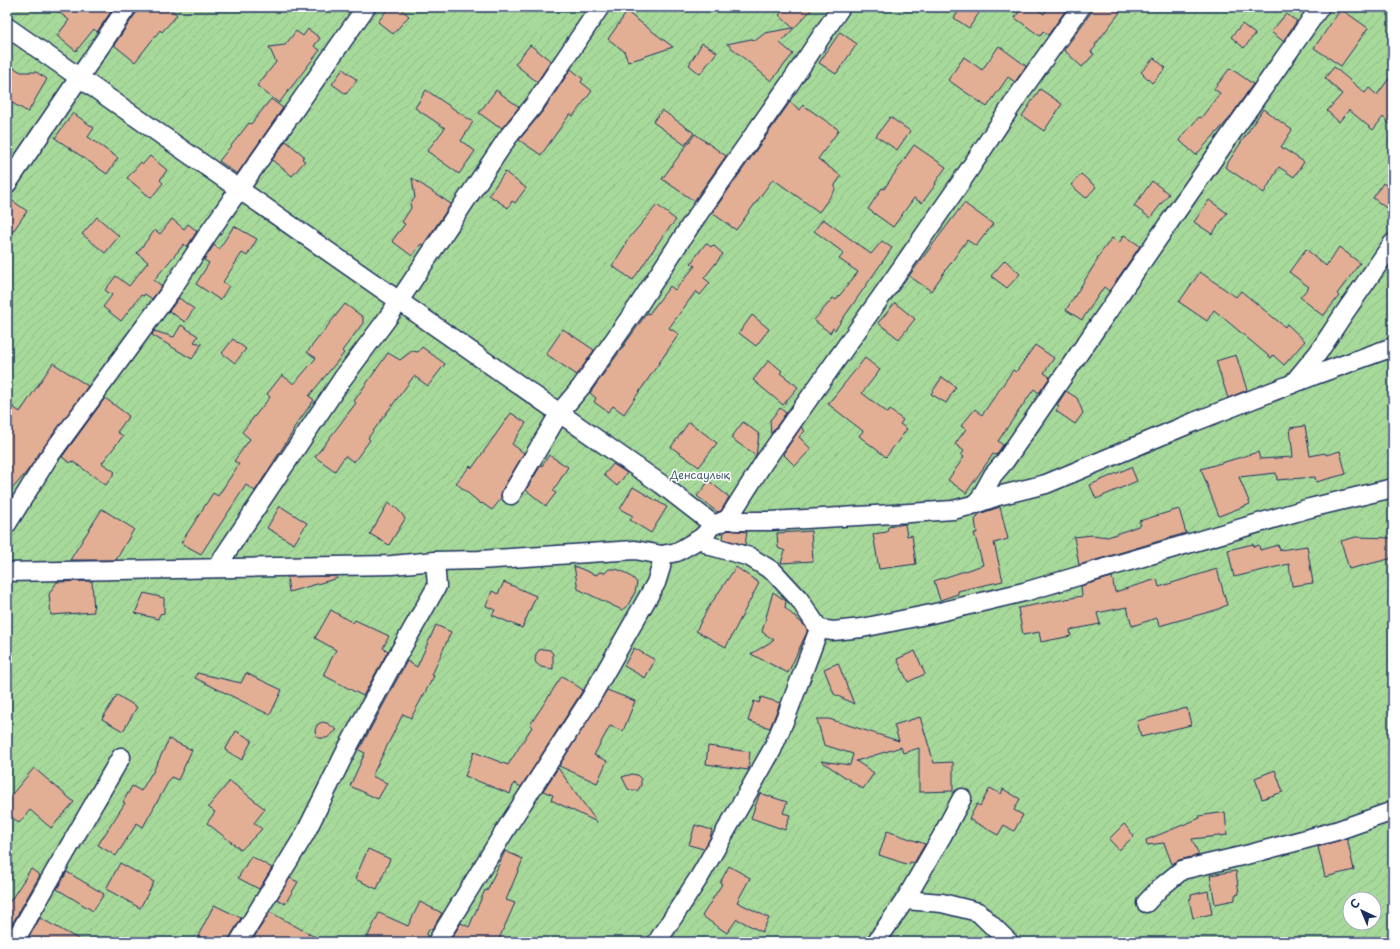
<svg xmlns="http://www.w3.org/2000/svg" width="1400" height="949" viewBox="0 0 1400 949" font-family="'Playpen Sans',sans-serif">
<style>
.garden{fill:url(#garden-furrows);stroke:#61847c;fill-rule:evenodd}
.building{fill:#e2af95;stroke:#1b2f5e}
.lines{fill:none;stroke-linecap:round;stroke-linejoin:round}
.street-casing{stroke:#1b2f5e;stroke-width:21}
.street{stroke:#fff;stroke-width:18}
.labels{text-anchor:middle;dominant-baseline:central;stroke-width:3;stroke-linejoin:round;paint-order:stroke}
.park-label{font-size:11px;fill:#3e5a6d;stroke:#fff}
</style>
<defs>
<pattern id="garden-furrows" width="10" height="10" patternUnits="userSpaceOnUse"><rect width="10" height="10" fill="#a7d99a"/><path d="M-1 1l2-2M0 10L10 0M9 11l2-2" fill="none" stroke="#8fbb87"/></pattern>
</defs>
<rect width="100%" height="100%" fill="#fff"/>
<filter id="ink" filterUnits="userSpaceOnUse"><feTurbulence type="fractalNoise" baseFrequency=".025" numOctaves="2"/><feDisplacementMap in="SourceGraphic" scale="8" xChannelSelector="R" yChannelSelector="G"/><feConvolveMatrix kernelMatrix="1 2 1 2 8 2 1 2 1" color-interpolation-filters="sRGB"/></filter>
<g filter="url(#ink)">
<path class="garden" d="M7 7H1393V942H7ZM1350 899H1374V923H1350Z"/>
<g class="building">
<path d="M52 7H114L97 32 94 29 76 51 57 36 69 20Z"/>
<path d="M137 7H168L177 15 162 32 160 30 135 62 114 45 136 13Z"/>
<path d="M389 7H399L409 16 393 34 378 22Z"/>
<path d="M786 7H814L780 43 793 54 771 81 727 44 751 39 756 40 765 33 793 28 779 15Z"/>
<path d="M962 7H983L969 28 954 18Z"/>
<path d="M1022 7H1033L1044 14 1048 7H1068L1048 35 1043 31 1040 36 1015 18Z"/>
<path d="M1095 7H1124L1095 45 1096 46 1091 52 1094 54 1082 67 1064 50Z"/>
<path d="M1341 9 1368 28 1341 66 1314 48Z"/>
<path d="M627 12 673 47 628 62 624 51 608 39Z"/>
<path d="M1286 14 1297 21 1283 41 1271 32Z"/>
<path d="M1242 24 1255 34 1244 48 1231 37Z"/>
<path d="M308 29 320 38 314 46 320 50 279 103 257 86 276 62 269 47 285 45 296 31 303 36Z"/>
<path d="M840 32 857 44 836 74 819 63Z"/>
<path d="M702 43 717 52 700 74 689 65Z"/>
<path d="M530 45 551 61 537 82 515 64Z"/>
<path d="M999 46 1026 66 1015 82 1008 77 987 107 948 80 964 57 982 70Z"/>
<path d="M1154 58 1166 68 1152 83 1141 72Z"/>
<path d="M7 64 21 72H36L47 79 28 112 7 100Z"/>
<path d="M1334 67 1365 93 1369 88 1377 95 1393 73V127L1383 117 1373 130 1349 110 1339 122 1327 111 1342 94 1325 78Z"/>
<path d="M1230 68 1253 84 1229 119 1196 155 1179 140 1199 117 1201 118 1220 93 1214 89Z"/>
<path d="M343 69 357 80 346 94 332 84Z"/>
<path d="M571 69 583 79 581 82 592 91 573 116 570 114 541 155 519 140 543 111Z"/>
<path d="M1040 89 1062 104 1044 131 1022 116Z"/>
<path d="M426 90 473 122 461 141 475 151 459 174 427 151 445 128 415 108Z"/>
<path d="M496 90 519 107 502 128 498 125 497 126 479 113Z"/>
<path d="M271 99 283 108 237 174 219 161 249 123 251 124Z"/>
<path d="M790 102 800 110 803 105 839 130 818 159 841 176 835 185V190L819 212 773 179 736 230 712 213Z"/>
<path d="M1263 109 1292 130 1281 147 1304 162 1294 177 1279 167 1264 193 1225 167Z"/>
<path d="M662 110 694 133 685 145 653 122Z"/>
<path d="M73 113 94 128 88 137 118 158 107 174 55 138Z"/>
<path d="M890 117 910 131 897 150 876 136Z"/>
<path d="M695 134 726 156 694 201 662 179Z"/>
<path d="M286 141 304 156 302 159 305 161 292 176 272 160Z"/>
<path d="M914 145 946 167 935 183 936 184 922 203 914 198 893 227 868 209 882 188 884 189Z"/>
<path d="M150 156 167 170 160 180 163 183 151 198 127 178 141 162 143 164Z"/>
<path d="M505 172 526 188 515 203 512 201 508 208 489 195Z"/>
<path d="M1081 174 1096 187 1086 198 1071 185Z"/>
<path d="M412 178 451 204 423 245 421 244 412 256 392 241 405 224 402 222 411 208 410 203 415 198Z"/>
<path d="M1152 181 1169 194 1150 218 1134 206Z"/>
<path d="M1383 183 1393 190V213L1373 198Z"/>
<path d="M7 197 27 211 7 240Z"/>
<path d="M1209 200 1227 213 1212 234 1194 222Z"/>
<path d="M964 203 993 224 976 246 967 240 931 291 909 276Z"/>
<path d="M657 205 676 220 664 234 633 280 612 266 626 244 625 243Z"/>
<path d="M97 217 119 236 105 253 82 234Z"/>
<path d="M172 219 184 229 188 224 197 231 187 247 184 244 154 280 162 286 152 299 145 294 143 296 141 295 121 321 103 307 112 295 105 290 116 276 129 286 148 262 137 253 155 230 160 234Z"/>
<path d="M823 219 871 254 882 241 892 248 835 330 833 328 830 333 814 320 833 298 836 300 858 272 839 259 844 253 814 231Z"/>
<path d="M234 226 257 239 247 256 242 253 223 282 229 286 220 300 196 284 209 263 204 260 214 245 219 249Z"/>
<path d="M1124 235 1140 246 1109 291 1104 287 1082 320 1066 310 1098 259 1097 258 1112 238 1119 243Z"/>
<path d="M706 243 711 247 713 245 723 254 704 278 710 283 700 295 696 291 669 328 679 334 624 414 613 406 608 412 594 402 596 398 590 393 647 313 649 314 670 286 675 290 695 266 691 263Z"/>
<path d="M1339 247 1360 263 1337 294 1339 296 1323 316 1300 297 1309 287 1289 272 1306 249 1326 266Z"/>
<path d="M1005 260 1020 274 1007 288 991 276Z"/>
<path d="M1200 272 1236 297 1241 291 1285 327 1287 324 1305 341 1284 365 1273 355 1271 358 1214 310 1207 321 1179 302Z"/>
<path d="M179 298 194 309 185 322 169 311Z"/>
<path d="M895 303 915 319 899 339 878 323Z"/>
<path d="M345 304 363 317V323L342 351 344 353 309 396 314 400 293 429 294 430 255 491 246 485 201 554 181 543 213 493 218 496 239 464 234 461 250 439 242 432 270 397 267 394 282 375 294 384 316 358 307 352Z"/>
<path d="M752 315 769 329 756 346 739 333Z"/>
<path d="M181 325 198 336 194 342 202 344 192 359 152 335 154 331 174 337Z"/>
<path d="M563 329 594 350 577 375 546 354Z"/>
<path d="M233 339 246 349 235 363 222 353Z"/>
<path d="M1035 345 1054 358 1044 373 1050 377 1039 393 1034 389 998 441 1003 445 996 455 993 454 966 493 948 480 964 457 961 455 964 451 955 444 966 429 961 426 975 409 982 415 1013 370 1016 372Z"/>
<path d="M422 347 445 364 428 386 414 376 368 438 370 440 354 462 345 456 335 471 315 457 356 403 354 401 388 353 400 360 412 351 418 352Z"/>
<path d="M1236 355 1247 390 1228 398 1216 361Z"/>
<path d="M865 358 880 370 862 393 888 413 890 410 903 420 900 424 907 429 886 457 859 436 863 431 828 404Z"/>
<path d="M769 360 782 371 780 373 798 387 783 405 753 380Z"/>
<path d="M53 363 88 386 25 474 7 495V403L20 412Z"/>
<path d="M942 377 956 387 946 403 931 394Z"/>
<path d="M1066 391 1077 398 1083 413 1075 424 1056 411 1059 406 1057 405Z"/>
<path d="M105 398 129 416 117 432 123 436 102 463 115 472 106 485 72 461 70 463 62 457Z"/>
<path d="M780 408 786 413 771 434 770 420Z"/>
<path d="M511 413 526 423 512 444 524 453 502 490 501 495V499L492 510 482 503 481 504 456 483 470 466 472 468Z"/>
<path d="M689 422 717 443 699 467 671 447Z"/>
<path d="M743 422 759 434 756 456 731 438Z"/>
<path d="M1305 426 1310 456 1325 453 1326 455 1340 451 1346 474 1316 482 1315 477 1277 480 1276 473 1239 477 1250 504 1219 516 1201 469 1258 452 1260 459 1293 457 1290 428Z"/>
<path d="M801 427 805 431 799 437 811 449 795 466 783 454Z"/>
<path d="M549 455 568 467 553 491 556 493 546 506 526 490 541 465 542 466Z"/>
<path d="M613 464 627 473 617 486 604 475Z"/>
<path d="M1131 467 1137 481 1096 499 1090 485Z"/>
<path d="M709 481 729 497 721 511 717 512 697 496Z"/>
<path d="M633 487 667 507 651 533 630 520 633 516 620 509Z"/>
<path d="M388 503 396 508 402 514 405 519 389 545 370 534Z"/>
<path d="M280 506 307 523 294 544 267 528Z"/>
<path d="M1000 507 1008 539 994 543 1003 581 958 591V594L940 600 934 581 983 565 974 533H977L975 520 979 514Z"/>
<path d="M102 509 134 529 116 560H70Z"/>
<path d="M1179 509 1186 533 1079 565 1074 537 1092 535 1108 537 1141 525 1139 521Z"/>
<path d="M905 524 907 536 912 535 916 564 879 569 873 534 887 532 888 527Z"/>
<path d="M729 530 747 532 745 545 723 539 724 532Z"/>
<path d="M811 531 813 561 781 563 785 551 778 548 777 533Z"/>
<path d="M1356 537 1393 538V558L1349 569 1341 541Z"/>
<path d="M1253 544 1254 547 1259 545 1260 550 1278 545 1280 550 1307 546 1313 583 1292 586 1289 564 1234 577 1228 550Z"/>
<path d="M574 566 596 575 600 572 605 573 609 569H616L624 572 634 579 637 583 635 592 628 605 622 610 578 589Z"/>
<path d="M736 567 759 583 726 647 696 631 708 608Z"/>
<path d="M1217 569 1227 605 1216 610 1159 626 1157 618 1132 626 1127 607 1097 613 1100 624 1070 630 1071 636 1041 642 1039 632 1023 635 1018 608 1082 596 1081 586 1112 577 1115 592 1157 579 1159 587Z"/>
<path d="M337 576 338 578 289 592 287 577Z"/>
<path d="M92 581 94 612 51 615 49 594 57 582Z"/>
<path d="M504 582 536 596 522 628 492 615 495 610 486 606 492 591 498 594Z"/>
<path d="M773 592 786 601 785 608 803 624 807 629V632L788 673 751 654 774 640 762 632Z"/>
<path d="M144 593 164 598V613L160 614 158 619 135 613Z"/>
<path d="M331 610 353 623 355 620 389 636 383 648 388 651 363 696 323 675 336 650 315 638Z"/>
<path d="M436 625 451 632 432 675 434 676 411 718 403 714 372 776 387 783 378 799 350 786 365 753 359 750 407 661 417 667Z"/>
<path d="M634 648 655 660 645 678 624 666Z"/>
<path d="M544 649 550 650 553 654V669L541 667 536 663 535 660 536 654 539 650Z"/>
<path d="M915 651 925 674 908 682 897 659Z"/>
<path d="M838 663 854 704 834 694 824 669Z"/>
<path d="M197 673 241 683 246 673 282 690 270 715 195 678Z"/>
<path d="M562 676 583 690 521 787 514 783 510 794 465 776 474 752 508 765 532 727 530 725Z"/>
<path d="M607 690 635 701 623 731 610 726 594 755 607 761 597 783 559 766Z"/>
<path d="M117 695 137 707 123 731 102 719Z"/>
<path d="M761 697 780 703 770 728 748 721 754 701 759 703Z"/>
<path d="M1187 708 1191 725 1141 737 1137 721Z"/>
<path d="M920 717 934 763 953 762V791L919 792V748L903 753 901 747 856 761 874 773 863 789 821 761 850 765 853 754 824 745 817 719H829L899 741 894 725Z"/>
<path d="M322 722 327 723 337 730 327 738H319L316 736 315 730 317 725Z"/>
<path d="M236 731 252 740 242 760 225 750Z"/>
<path d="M169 739 192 750 178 780 171 777 143 827 137 823 116 856 98 845 125 803 123 802 132 786 141 791 151 774H152Z"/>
<path d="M708 746 750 752 748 770 706 764Z"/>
<path d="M34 768 74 802 51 828 30 810 19 823 7 813V800Z"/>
<path d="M558 768 597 822 551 800 553 795 543 791Z"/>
<path d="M1275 770 1283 792 1262 799 1255 778Z"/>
<path d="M632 774 637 775 641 779V785L638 790 633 791 628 789 622 777Z"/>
<path d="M230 781 265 809 254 823 262 829 241 850 207 823 215 812 208 807Z"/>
<path d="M990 788 1001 794 1003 789 1020 799 1014 810 1023 815 1014 831 1004 825 998 835 969 819 977 804 980 806Z"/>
<path d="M760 793 787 802 783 813 790 815 785 830 751 818Z"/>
<path d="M1225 812 1227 835 1192 839 1199 855 1179 860 1172 864 1164 843 1147 845 1146 840 1200 818 1199 816Z"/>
<path d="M1124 824 1134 836 1119 850 1109 839Z"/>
<path d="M695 825 712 830 710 838 704 849 689 845Z"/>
<path d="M887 831 925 844 914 863 910 862 909 865 879 855Z"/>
<path d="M1347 838 1354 870 1325 877 1318 847Z"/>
<path d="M368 849 390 859 377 889 355 879Z"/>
<path d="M505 851 523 859 506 900 515 903 498 941 500 942H458L451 939 461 923 469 927 485 890 487 891Z"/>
<path d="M251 856 272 868 259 889 238 878Z"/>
<path d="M120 863 154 882 140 908 106 889Z"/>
<path d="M729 866 750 878 737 902 769 918 762 932 737 919 727 933 702 916 722 884 720 883Z"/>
<path d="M31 869 40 875 7 933V906Z"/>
<path d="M1236 871 1239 894 1235 895V900L1215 904 1210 875Z"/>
<path d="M67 872 104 894 93 911 57 889Z"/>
<path d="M290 878 298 882 285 904 277 899Z"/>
<path d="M1208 891 1212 914 1193 918 1189 899H1191V895Z"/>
<path d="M420 902 442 913 432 930 430 928 426 935 428 936 427 942H365L379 913 408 926Z"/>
<path d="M214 905 241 918 230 937 229 942H212L198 936Z"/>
<path d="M270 912 324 942H251Z"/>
<path d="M40 918 84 942H26Z"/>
</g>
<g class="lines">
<g class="street-casing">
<g id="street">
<path d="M7 27 661 484 714 525 728 519 736 521H771L910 513 953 510 969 506 998 496 1046 484 1194 422 1315 375 1393 347"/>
<path d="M7 184 127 7"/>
<path d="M1294 382 1318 353 1343 315 1393 243"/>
<path d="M511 495 560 412 581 387 638 306 692 223 790 83 841 7"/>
<path d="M977 504 993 475 1005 461 1177 211 1320 7"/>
<path d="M728 519 764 462 893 280 961 182 1022 90 1081 7"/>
<path d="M7 524 48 458 170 292 208 234 366 7"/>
<path d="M701 538 711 546 750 557 774 572 799 599 819 629 833 631 862 628 931 614 982 602 1024 592 1310 508 1393 488"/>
<path d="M216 568 343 378 387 319 508 137 534 105 600 7"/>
<path d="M7 572 392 565 435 561 479 560 635 550 662 555 677 552 701 538 708 531"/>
<path d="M905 900 942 903 978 912 1009 942"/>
<path d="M1146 903 1160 888 1182 870 1250 854 1336 831 1393 811"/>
<path d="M14 942 121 757"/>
<path d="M239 942 305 834 348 747 391 667 437 586 435 561"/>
<path d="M437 942 509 824 590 699 656 583 661 567 662 555"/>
<path d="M657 942 700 876 772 750 788 712 819 629"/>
<path d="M876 942 905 900 942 836 962 798"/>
</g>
</g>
<use href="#street" class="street"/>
</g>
</g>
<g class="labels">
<g class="park-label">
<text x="700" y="474">Денсаулық</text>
</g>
</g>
<rect width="1400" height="949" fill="none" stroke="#fff" stroke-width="24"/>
<rect x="12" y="12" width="1376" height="925" fill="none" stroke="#1b2f5e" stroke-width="1.5" filter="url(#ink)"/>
<g transform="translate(1362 911) rotate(316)"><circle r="19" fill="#ffffff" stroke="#a4acbf"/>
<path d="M0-3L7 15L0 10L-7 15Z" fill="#1b2f5e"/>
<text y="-6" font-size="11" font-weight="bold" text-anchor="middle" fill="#1b2f5e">С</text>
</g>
</svg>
